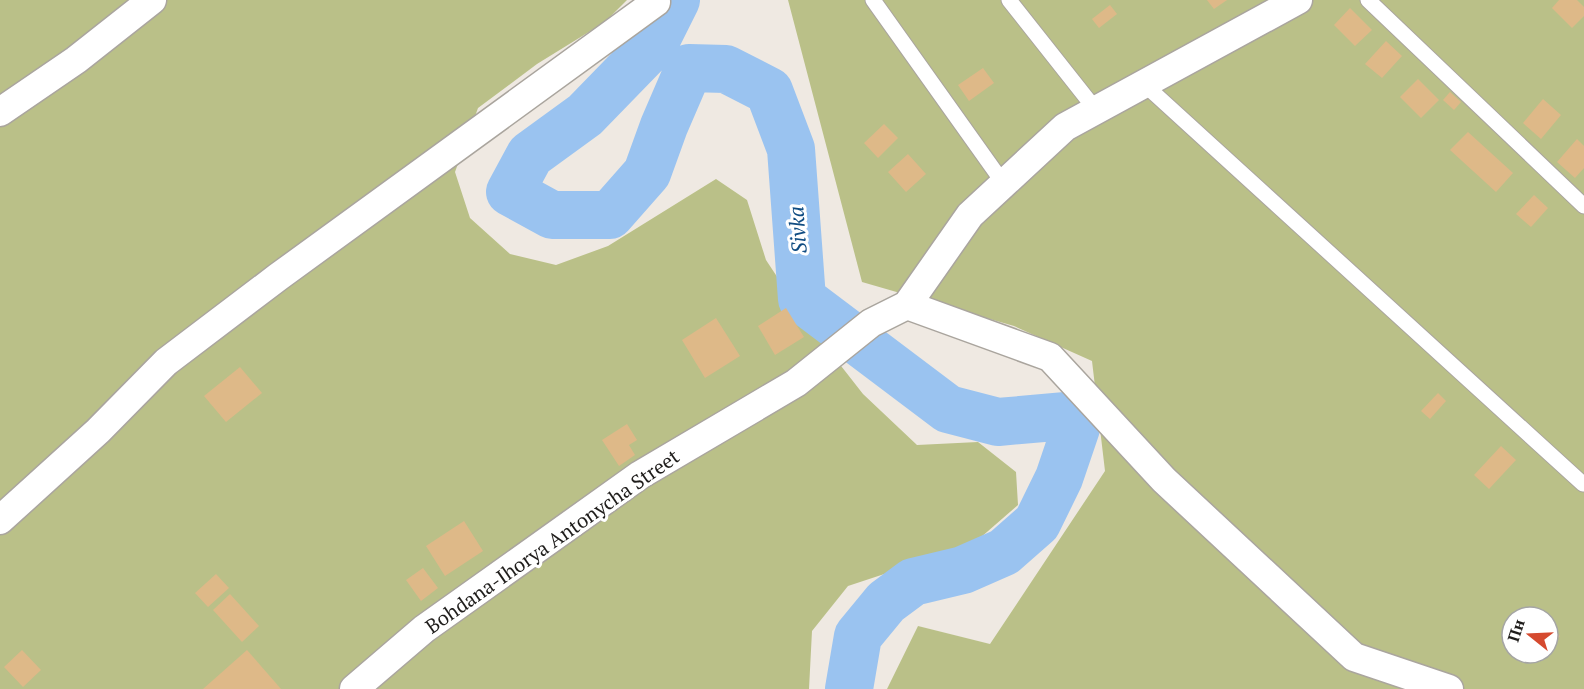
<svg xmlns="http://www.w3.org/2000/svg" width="1584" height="689" viewBox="0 0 1584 689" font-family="'PT Serif',serif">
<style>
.green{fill:#bac088;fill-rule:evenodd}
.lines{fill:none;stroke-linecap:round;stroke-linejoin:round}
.river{stroke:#9ac3f0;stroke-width:48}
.building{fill:#deb988}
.lane-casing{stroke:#aaa59e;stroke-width:17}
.street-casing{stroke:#aaa59e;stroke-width:31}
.lane{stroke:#fff;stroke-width:15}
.street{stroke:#fff;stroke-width:28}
.labels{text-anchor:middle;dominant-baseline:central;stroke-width:6;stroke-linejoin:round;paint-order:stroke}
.street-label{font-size:20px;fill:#1f1d1b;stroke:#fff}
.water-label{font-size:21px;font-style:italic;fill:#104c82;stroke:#fff}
</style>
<rect width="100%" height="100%" fill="#efe9e2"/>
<g class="green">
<path d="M0 0H627L605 22 537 64 478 108 455 172 470 218 510 254 556 265 608 246 716 179 747 200 766 260 809 325 863 394 917 445 978 442 1016 472 1018 505 972 545 848 586 812 631 809 689H0Z"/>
<path d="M788 0H1584V689H887L918 626 990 644 1105 471 1092 361 1014 326 862 282ZM1512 617H1548V653H1512Z"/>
</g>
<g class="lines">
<path class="river" d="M676 0 654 44 585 115 530 155 510 192 552 215H610L647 173 664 126 689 68 726 69 769 91 791 149 802 299 948 409 998 422 1066 416 1076 428 1059 478 1037 523 1004 552 963 570 913 582 886 602 858 636 849 689"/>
</g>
<g class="building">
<path d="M1207 0H1227L1214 9Z"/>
<path d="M1559 0H1577L1584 7V16L1572 28 1552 8Z"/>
<path d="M1110 5 1117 14 1099 28 1092 19Z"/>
<path d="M1350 8 1372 30 1355 46 1334 25Z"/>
<path d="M1386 41 1402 56 1382 78 1365 64Z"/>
<path d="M983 68 994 83 969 101 958 85Z"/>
<path d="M1418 79 1439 100 1421 118 1400 97Z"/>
<path d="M1450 92 1461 102 1454 110 1443 100Z"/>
<path d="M1543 99 1561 115 1541 139 1523 123Z"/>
<path d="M884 124 898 138 878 158 864 143Z"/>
<path d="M1468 132 1513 173 1496 192 1450 150Z"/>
<path d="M1577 139 1584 146V168L1575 178 1557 162Z"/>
<path d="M908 154 926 174 906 192 888 172Z"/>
<path d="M1534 195 1548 208 1531 227 1516 214Z"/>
<path d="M786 308 804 337 775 355 758 326Z"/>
<path d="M716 318 740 356 705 378 682 340Z"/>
<path d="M240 367 262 393 226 422 204 396Z"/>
<path d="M1438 393 1446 401 1430 419 1421 411Z"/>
<path d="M627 424 637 440 629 445 635 455 619 466 602 440Z"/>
<path d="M1501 446 1516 460 1489 489 1474 475Z"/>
<path d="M464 521 483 551 445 576 426 546Z"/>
<path d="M423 568 438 588 421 601 406 580Z"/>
<path d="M216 574 229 588 208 607 195 593Z"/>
<path d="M230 594 259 626 242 642 213 610Z"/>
<path d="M1549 627 1560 636 1548 650V628Z"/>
<path d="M22 650 41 670 23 687 4 667Z"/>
<path d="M247 650 281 689H203Z"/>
</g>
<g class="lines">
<g class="lane-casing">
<g id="lane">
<path d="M873 0 1004 184"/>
<path d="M1009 0 1096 110"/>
<path d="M1368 0 1584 206"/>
<path d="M1144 84 1583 484"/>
</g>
</g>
<g class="street-casing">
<g id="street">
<path d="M0 112 76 60 152 0"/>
<path d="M907 305 1050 357 1164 480 1354 657 1449 689"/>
<path d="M0 520 98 431 166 362 278 277 656 2"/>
<path d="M354 689 424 629 640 475 796 383 871 323 907 305 970 215 1065 127 1298 0"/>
</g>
</g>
<use href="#lane" class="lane"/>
<use href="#street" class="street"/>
</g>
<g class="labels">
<g class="street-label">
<text transform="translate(552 541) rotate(-35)">Bohdana-Ihorya Antonycha Street</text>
</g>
<g class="water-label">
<text transform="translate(797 230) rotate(-94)">Sivka</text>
</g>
</g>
<g transform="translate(1530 635) rotate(288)"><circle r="28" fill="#ffffff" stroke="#a5a5a4" stroke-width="1.5"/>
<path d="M0-4.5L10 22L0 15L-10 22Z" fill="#d54a2f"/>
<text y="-9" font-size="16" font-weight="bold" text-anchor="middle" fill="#1f1d1b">Пн</text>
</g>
</svg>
